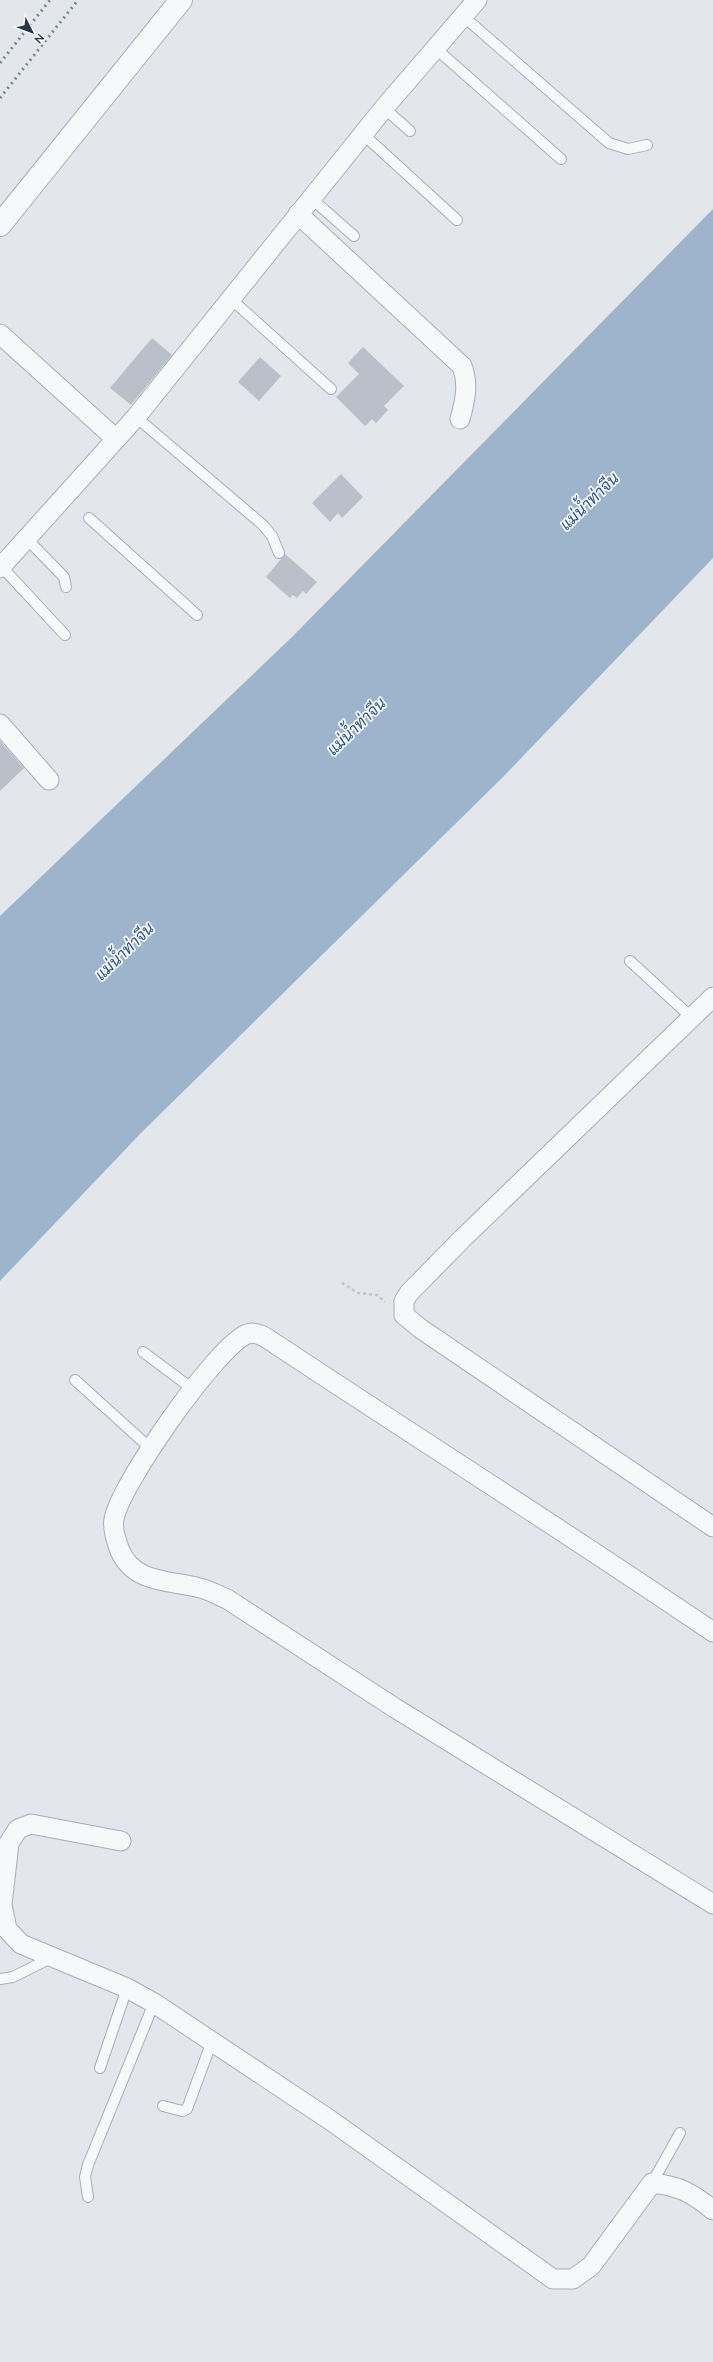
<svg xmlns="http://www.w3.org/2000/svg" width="713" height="2362" viewBox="0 0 713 2362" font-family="Mulish,Sarabun,sans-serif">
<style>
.water{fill:#9eb4cc}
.building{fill:#bac0ca}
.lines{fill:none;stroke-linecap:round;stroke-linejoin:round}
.service-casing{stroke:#a8aeb7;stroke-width:12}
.minor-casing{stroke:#a8aeb7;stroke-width:21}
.tertiary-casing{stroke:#a8aeb7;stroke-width:24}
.path{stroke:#c1c5cb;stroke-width:2.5;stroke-dasharray:3 3;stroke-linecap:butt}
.service{stroke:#f6f8fa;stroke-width:10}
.minor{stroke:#f6f8fa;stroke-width:19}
.tertiary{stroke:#f6f8fa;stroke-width:22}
.rail{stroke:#7c8696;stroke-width:3;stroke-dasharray:2 4;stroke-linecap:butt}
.labels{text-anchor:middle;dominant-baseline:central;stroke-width:3.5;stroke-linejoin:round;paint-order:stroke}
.water-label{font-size:16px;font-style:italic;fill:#33537a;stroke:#f3f6f9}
</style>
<rect width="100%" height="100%" fill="#e3e7ec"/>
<path class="water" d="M713 209V558L503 777 141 1133 0 1281V916L292 637Z"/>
<g class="building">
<path d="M152 338 172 355 131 405 110 388Z"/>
<path d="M363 347 404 386 384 406 388 410 376 423 372 419 365 426 336 397 359 374 348 363Z"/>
<path d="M260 357 281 376 259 401 238 382Z"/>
<path d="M341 474 363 497 342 518 338 513 330 522 312 503Z"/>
<path d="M285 554 317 582 306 594 303 591 297 598 293 595 290 598 266 577Z"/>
<path d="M0 741 24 768 0 791Z"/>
</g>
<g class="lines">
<g class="service-casing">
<g id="service">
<path d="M463 16 609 143 628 149 647 145"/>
<path d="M434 47 561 159"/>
<path d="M384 108 410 131"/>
<path d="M363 134 457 220"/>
<path d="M311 198 354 236"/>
<path d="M231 299 331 389"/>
<path d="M136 417 263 525 272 536 279 553"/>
<path d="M89 518 197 615"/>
<path d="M26 538 64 577 66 587"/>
<path d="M1 566 65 635"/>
<path d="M630 961 691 1017"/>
<path d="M143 1352 194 1390"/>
<path d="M75 1380 150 1448"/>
<path d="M0 1979 13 1977 53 1957"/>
<path d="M100 2068 127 1988"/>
<path d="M163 2106 182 2111 187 2109 212 2041"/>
<path d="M652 2183 680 2133"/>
<path d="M88 2197 85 2177 88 2165 154 2003"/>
</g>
</g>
<g class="minor-casing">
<g id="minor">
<path d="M298 214 462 366C469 384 465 401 460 419"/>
<path d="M0 334 116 439"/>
<path d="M0 568 136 417 384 108 477 0"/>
<path d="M0 724 49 780"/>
<path d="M713 997 463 1238 409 1293 404 1301V1315L421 1329 713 1527"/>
<path d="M713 1632C569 1534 422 1441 277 1345 269 1340 258 1330 247 1334 216 1347 120 1485 114 1519 112 1528 117 1543 120 1551 134 1583 168 1580 196 1587 207 1589 216 1594 227 1599L395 1708 713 1904"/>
<path d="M121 1841 31 1824 18 1829 9 1843 2 1905 7 1929 21 1944 127 1988 154 2003 330 2120 553 2279H573L591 2266 652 2183C680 2186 692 2193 713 2210"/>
</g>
</g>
<g class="tertiary-casing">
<path id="tertiary" d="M0 225 181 0"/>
</g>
<path class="path" d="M342 1283 358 1293 377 1295 385 1302"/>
<use href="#service" class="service"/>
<use href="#minor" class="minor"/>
<use href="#tertiary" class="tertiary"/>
<g class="rail">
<path d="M0 63 50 0"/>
<path d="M0 98 78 0"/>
</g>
</g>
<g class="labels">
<g class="water-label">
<text transform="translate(589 501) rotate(-44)">แม่น้ำท่าจีน</text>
<text transform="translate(356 726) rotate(-44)">แม่น้ำท่าจีน</text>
<text transform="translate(124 951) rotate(-44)">แม่น้ำท่าจีน</text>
</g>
</g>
<g transform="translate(32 32) rotate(132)" stroke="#f3f6f9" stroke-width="3" paint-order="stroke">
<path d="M0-3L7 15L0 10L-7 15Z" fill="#2a3445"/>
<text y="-6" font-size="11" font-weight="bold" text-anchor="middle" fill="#2a3445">N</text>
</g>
</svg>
